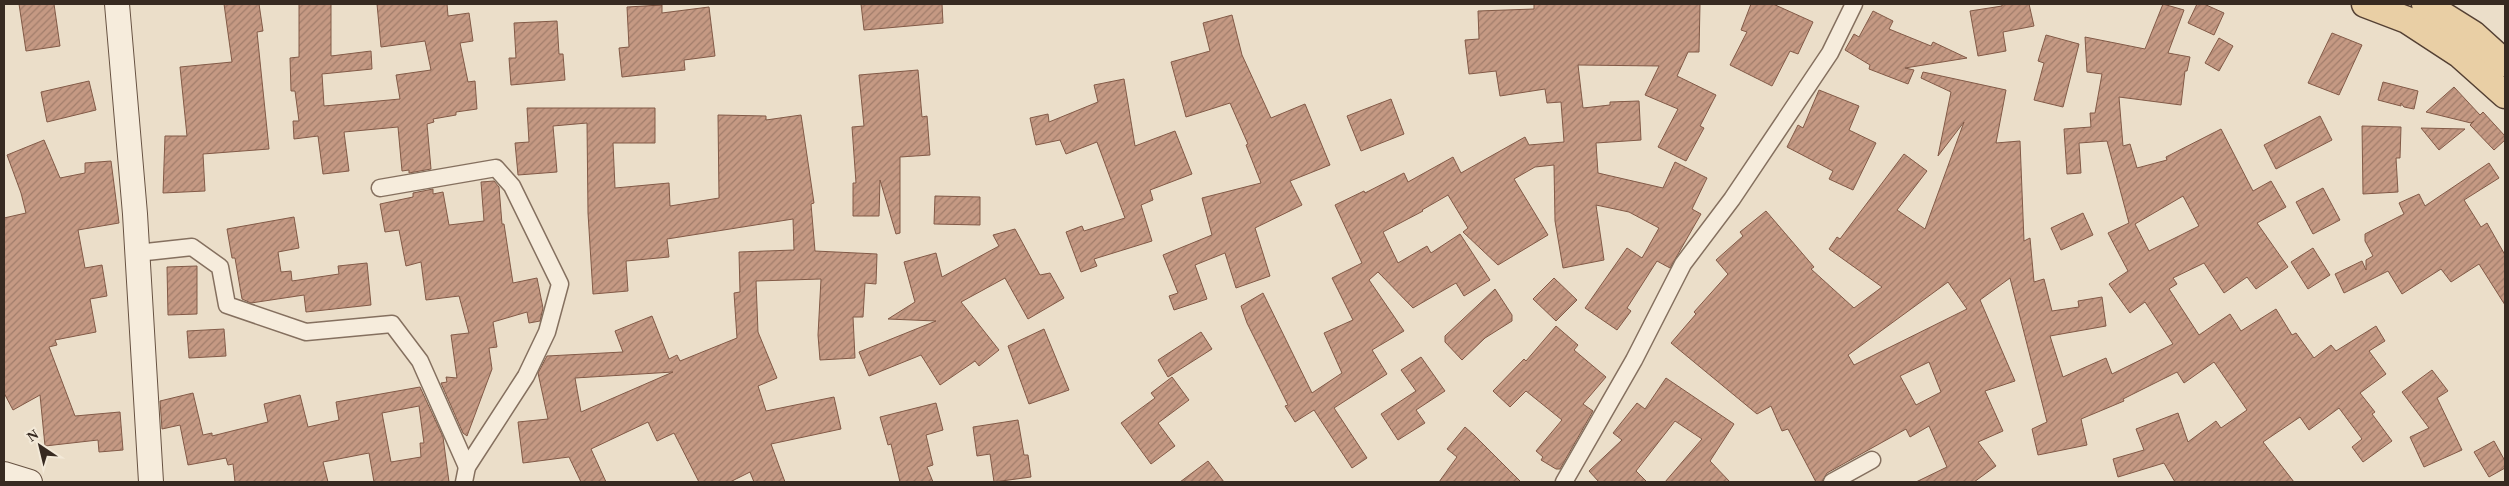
<svg xmlns="http://www.w3.org/2000/svg" width="2509" height="486" viewBox="0 0 2509 486" font-family="'Times New Roman',serif">
<style>
.building{fill:url(#building-hatch);stroke:#825a47;fill-rule:evenodd}
.lines{fill:none;stroke-linecap:round;stroke-linejoin:round}
.street-casing{stroke:#85705f;stroke-width:19}
.secondary-casing{stroke:#675242;stroke-width:26}
.primary-casing{stroke:#544033;stroke-width:29}
.street{stroke:#f6ecdc;stroke-width:16}
.secondary{stroke:#f6ecdc;stroke-width:24}
.primary{stroke:#e9cfa5;stroke-width:26}
</style>
<defs>
<pattern id="building-hatch" width="6" height="6" patternUnits="userSpaceOnUse" patternTransform="scale(1.25)"><rect width="6" height="6" fill="#c59983"/><path d="M-1 1l2-2M0 6l6-6M5 7l2-2" fill="none" stroke="#a17d6b"/></pattern>
</defs>
<rect width="100%" height="100%" fill="#ebdec9"/>
<g class="building">
<path d="M19 4H54L60 46 26 51Z"/>
<path d="M224 4H259L263 31 257 32 269 149 203 154 205 191 163 193 165 136H187L180 67 232 62Z"/>
<path d="M299 4H331V56L371 51 372 69 322 74 324 106 400 99 396 75 431 70 425 41 381 47 377 4H447L448 16 469 13 473 41 460 43 468 82 475 81 477 109 456 112V115L433 119 434 122 427 124 431 169 409 173V170L402 171 398 127 344 132 349 171 323 174 318 136 294 139 293 121H299L295 91H291L290 58 299 57Z"/>
<path d="M861 4H942L943 23 864 30Z"/>
<path d="M1534 4H1700L1699 52H1688L1677 76 1716 95 1700 126 1704 128 1686 161 1658 147 1678 109 1645 95 1659 66 1578 65 1583 108 1610 105V102L1639 101 1641 140 1596 143 1598 173 1663 188 1675 162 1707 178 1692 209 1701 214 1670 268 1657 261 1627 308 1631 311 1617 330 1585 308 1627 248 1642 258 1659 228 1629 212 1596 205 1604 260 1563 268 1555 221 1554 165 1535 167 1514 179 1548 235 1498 265 1463 232 1468 228 1448 195 1422 210 1423 211 1383 232 1398 263 1427 246 1431 253 1460 234 1490 280 1464 296 1456 283 1413 308 1378 272 1369 280 1404 331 1372 350 1387 374 1334 408 1367 458 1352 468 1314 410 1295 422 1285 406 1288 405 1247 323 1241 306 1263 293 1312 393 1342 373 1324 333 1353 320 1332 278 1362 263 1335 205 1364 191 1365 193 1404 173 1408 182 1453 157 1461 173 1525 137 1529 145 1564 142 1561 102 1547 103 1545 89 1500 96 1496 71 1469 74 1465 40 1479 39 1478 11 1534 9Z"/>
<path d="M1751 4H1773L1813 22 1798 54 1790 51 1772 86 1730 65 1747 32 1741 30Z"/>
<path d="M2002 4H2029L2034 26 2003 32 2006 51 1978 56 1970 11 2002 6Z"/>
<path d="M2163 4 2184 10 2168 53 2190 57 2187 71H2185L2181 105 2119 97 2123 146 2130 144 2137 168 2167 160 2166 157 2221 129 2253 191 2271 181 2286 207 2257 223 2288 267 2256 289 2247 277 2224 293 2204 263 2173 278 2177 284 2169 289 2199 335 2230 314 2241 331 2276 309 2292 335 2296 333 2314 358 2331 345 2336 351 2376 326 2385 341 2369 351 2386 374 2360 393 2375 412 2372 414 2392 441 2363 462 2352 447 2362 439 2339 408 2309 430 2300 417 2263 442 2294 482H2175L2164 463 2118 477 2113 459 2144 450 2136 429 2178 413 2188 442 2216 421 2221 428 2247 410 2214 362 2184 383 2177 372 2123 399 2124 401 2081 419 2087 445 2038 455 2032 429 2047 422 2010 278 1980 300 2015 381 1985 391 2003 431 1978 442 1996 466 1974 482H1916L1947 467 1929 426 1910 437 1906 429 1827 473 1822 482H1816L1788 429 1782 431 1771 406 1757 414 1671 343 1696 314 1694 312 1728 274 1716 260 1743 236 1740 232 1766 211 1814 267 1811 269 1854 308 1882 287 1829 249 1837 237 1840 239 1904 154 1927 171 1897 210 1925 229 1964 122 1938 156 1951 92 1921 78 1923 72 2006 90 1996 143 2020 141 2024 241 2030 238 2034 282 2044 279 2052 311 2079 307 2078 301 2102 297 2106 326 2050 336 2063 377 2106 358 2112 374 2173 344 2145 302 2130 313 2109 284 2128 271 2108 233 2129 223 2107 141 2079 143 2081 173 2067 174 2064 129 2091 127 2090 113H2095L2102 74 2087 72 2085 37 2145 49ZM2183 196 2199 226 2149 251 2135 224ZM1948 282 1967 309 1854 365 1848 355ZM1929 362 1941 392 1916 405 1900 376Z"/>
<path d="M2197 4H2204L2224 13 2214 35 2188 23Z"/>
<path d="M662 5V13L709 7 715 56 684 60 685 70 622 77 619 48 629 47 627 7Z"/>
<path d="M1873 11 1893 21 1889 29 1931 46 1933 42 1967 58 1905 68 1914 70 1908 84 1869 69 1870 65 1845 50 1854 34 1859 37Z"/>
<path d="M1232 15 1242 55 1271 118 1305 104 1330 165 1290 181 1302 205 1255 228 1270 276 1236 288 1225 253 1195 265 1207 299 1174 310 1169 296 1178 293 1163 255 1212 235 1202 198 1261 183 1246 145 1248 144 1230 103 1186 117 1171 62 1210 51 1203 23Z"/>
<path d="M557 21 559 54H563L565 80 511 85 509 58H516L514 23Z"/>
<path d="M2332 33 2362 45 2339 95 2308 83Z"/>
<path d="M2046 35 2079 44 2063 107 2034 100 2044 63 2038 61Z"/>
<path d="M2219 38 2233 46 2219 71 2205 63Z"/>
<path d="M918 70 922 117 927 116 930 155 900 157V233L896 234 880 180 879 216H853V183H856L852 127 864 126 859 75Z"/>
<path d="M1124 79 1135 146 1175 131 1192 174 1150 190 1153 200 1141 205 1152 241 1094 259 1097 266 1081 272 1066 232 1082 226 1084 231 1125 218 1097 142 1066 154 1060 140 1036 145 1030 118 1048 114 1049 122 1098 102 1094 85Z"/>
<path d="M89 81 96 110 47 122 41 92Z"/>
<path d="M2383 82 2418 91 2414 109 2404 107 2401 103V106L2378 100Z"/>
<path d="M2454 87 2480 115 2483 112 2505 136V140L2494 150 2470 125 2474 121 2471 123 2426 112Z"/>
<path d="M1819 90 1859 106 1849 130 1876 143 1853 190 1829 179 1833 171 1787 147 1798 125 1803 128Z"/>
<path d="M1391 99 1404 134 1361 151 1347 116Z"/>
<path d="M527 108H655V143H613L615 188 669 183 670 206 719 198 718 115 766 116V120L801 115 814 203 811 204 815 251 877 254 876 284 865 283 863 317H853L855 358 820 360 818 335 821 279 756 281 758 332 777 378 758 386 766 411 834 397 841 429 771 444 785 482H754L750 472 730 482H699L674 433 657 441 648 422 591 449 606 482H581L569 457 523 463 518 422 548 419 538 373 547 356 623 352 615 331 652 316 669 359 677 355 680 361 737 338 734 293 740 292 739 252 794 250 793 219 667 239 669 257 626 261 628 291 593 294 588 213 587 123 553 126 557 172 518 175 515 143 529 142ZM673 372 581 412 575 378Z"/>
<path d="M2320 116 2332 140 2276 169 2264 145Z"/>
<path d="M2362 126 2401 127 2400 158H2396L2398 192 2363 194Z"/>
<path d="M2421 128 2465 129 2439 150Z"/>
<path d="M44 140 60 178 85 173V163L111 161 119 223 78 230 85 268 102 265 107 296 90 299 96 332 55 340 57 345 49 347 75 416 120 412 123 450 99 452 98 440 45 446 40 395 13 410 4 393V218L26 213 21 193 7 155Z"/>
<path d="M2489 163 2499 178 2464 200 2481 227 2487 223 2505 255V305L2479 264 2451 282 2441 269 2402 294 2388 271 2344 293 2335 274 2362 261 2366 270V260L2373 256 2365 241V234L2404 214 2399 203 2419 194 2425 206Z"/>
<path d="M494 181 499 187 502 224H504L513 283 537 278 543 308 540 321 529 323 527 312 493 322 497 347 489 348 492 369 467 436 463 433 441 383 447 382 446 377 457 378 451 335 469 333 459 296 426 300 421 262 406 266 399 230 385 232 380 204 413 197V193L433 189V194L443 192 449 225 484 221 481 182Z"/>
<path d="M2323 188 2340 220 2313 234 2296 202Z"/>
<path d="M935 196 980 197V225L934 224Z"/>
<path d="M2083 213 2093 235 2061 250 2051 228Z"/>
<path d="M294 217 299 248 278 252 281 272 291 271 292 281 339 274 338 266 367 263 371 305 306 312 304 295 251 303 242 299 235 258H232L227 229Z"/>
<path d="M1015 229 1040 275 1050 273 1064 298 1028 319 1005 278 961 302 999 350 979 366 975 361 940 385 921 355 869 376 859 352 936 321 888 319 915 302 904 262 936 253 942 277 999 246 993 235Z"/>
<path d="M2313 248 2330 275 2308 289 2291 262Z"/>
<path d="M197 266V314L168 315 167 267Z"/>
<path d="M1554 278 1577 300 1556 321 1533 299Z"/>
<path d="M1495 289 1512 315V321L1485 338 1462 360 1445 342V336Z"/>
<path d="M1556 326 1578 345 1574 350 1606 377 1583 404 1593 411 1560 469H1556L1541 460 1543 457 1536 451 1562 420 1526 391 1510 407 1493 391 1524 359 1526 361Z"/>
<path d="M224 329 226 356 189 358 187 331Z"/>
<path d="M1044 329 1069 390 1029 404 1008 346Z"/>
<path d="M1201 332 1212 349 1168 377 1158 360Z"/>
<path d="M1421 357 1445 391 1416 410 1425 423 1398 440 1381 414 1416 391 1401 370Z"/>
<path d="M2432 370 2448 391 2437 398 2462 450 2424 467 2410 437 2429 428 2402 392Z"/>
<path d="M1172 377 1189 400 1158 423 1175 446 1151 464 1121 423 1155 398 1151 393Z"/>
<path d="M1666 378 1734 424 1710 461 1730 482H1665L1702 439 1675 421 1636 471 1647 482H1599L1589 471 1622 440 1613 433 1637 403 1645 409Z"/>
<path d="M420 387 443 437 449 482H374L369 453 323 462 328 482H235L233 464 228 465 226 458 188 465 180 425 162 429 160 401 193 393 203 435 212 433V436L268 422 264 404 300 395 308 427 339 420 336 402ZM419 406 424 443H420L421 457 391 462 382 413Z"/>
<path d="M936 403 943 430 926 435 933 465 927 467 933 482H900L891 444 888 445 880 417Z"/>
<path d="M1018 420 1024 455H1028L1031 477 994 482 990 454 977 456 973 427Z"/>
<path d="M1465 427 1474 435 1521 482H1439L1457 457 1447 449Z"/>
<path d="M2494 441 2505 461V468L2489 477 2474 452Z"/>
<path d="M1208 461 1224 482H1180Z"/>
</g>
<g class="lines">
<g class="street-casing">
<g id="street">
<path d="M380 188 496 168 512 186 560 284 547 332 526 376 467 467 464 482"/>
<path d="M137 253 192 247 220 267 227 305 306 332 392 324 420 361 467 467"/>
<path d="M1564 482 1634 360 1683 264 1732 199 1830 53 1854 4"/>
<path d="M1832 482 1872 460"/>
</g>
</g>
<g class="secondary-casing">
<g id="secondary">
<path d="M117 4 135 214 151 482"/>
<path d="M4 474 30 482"/>
</g>
</g>
<g class="primary-casing">
<g id="primary">
<path d="M2365 4 2407 20 2459 54 2505 95"/>
<path d="M2425 4 2473 34 2505 63"/>
</g>
</g>
<use href="#street" class="street"/>
<use href="#secondary" class="secondary"/>
<use href="#primary" class="primary"/>
</g>
<rect width="2509" height="486" fill="none" stroke="#372a21" stroke-width="10"/>
<g transform="translate(40 446) rotate(325)" stroke="#f3e9d8" stroke-width="4" paint-order="stroke">
<path d="M0-4L9 19L0 12L-9 19Z" fill="#372a21"/>
<text y="-8" font-size="14" font-weight="bold" text-anchor="middle" fill="#372a21">N</text>
</g>
</svg>
